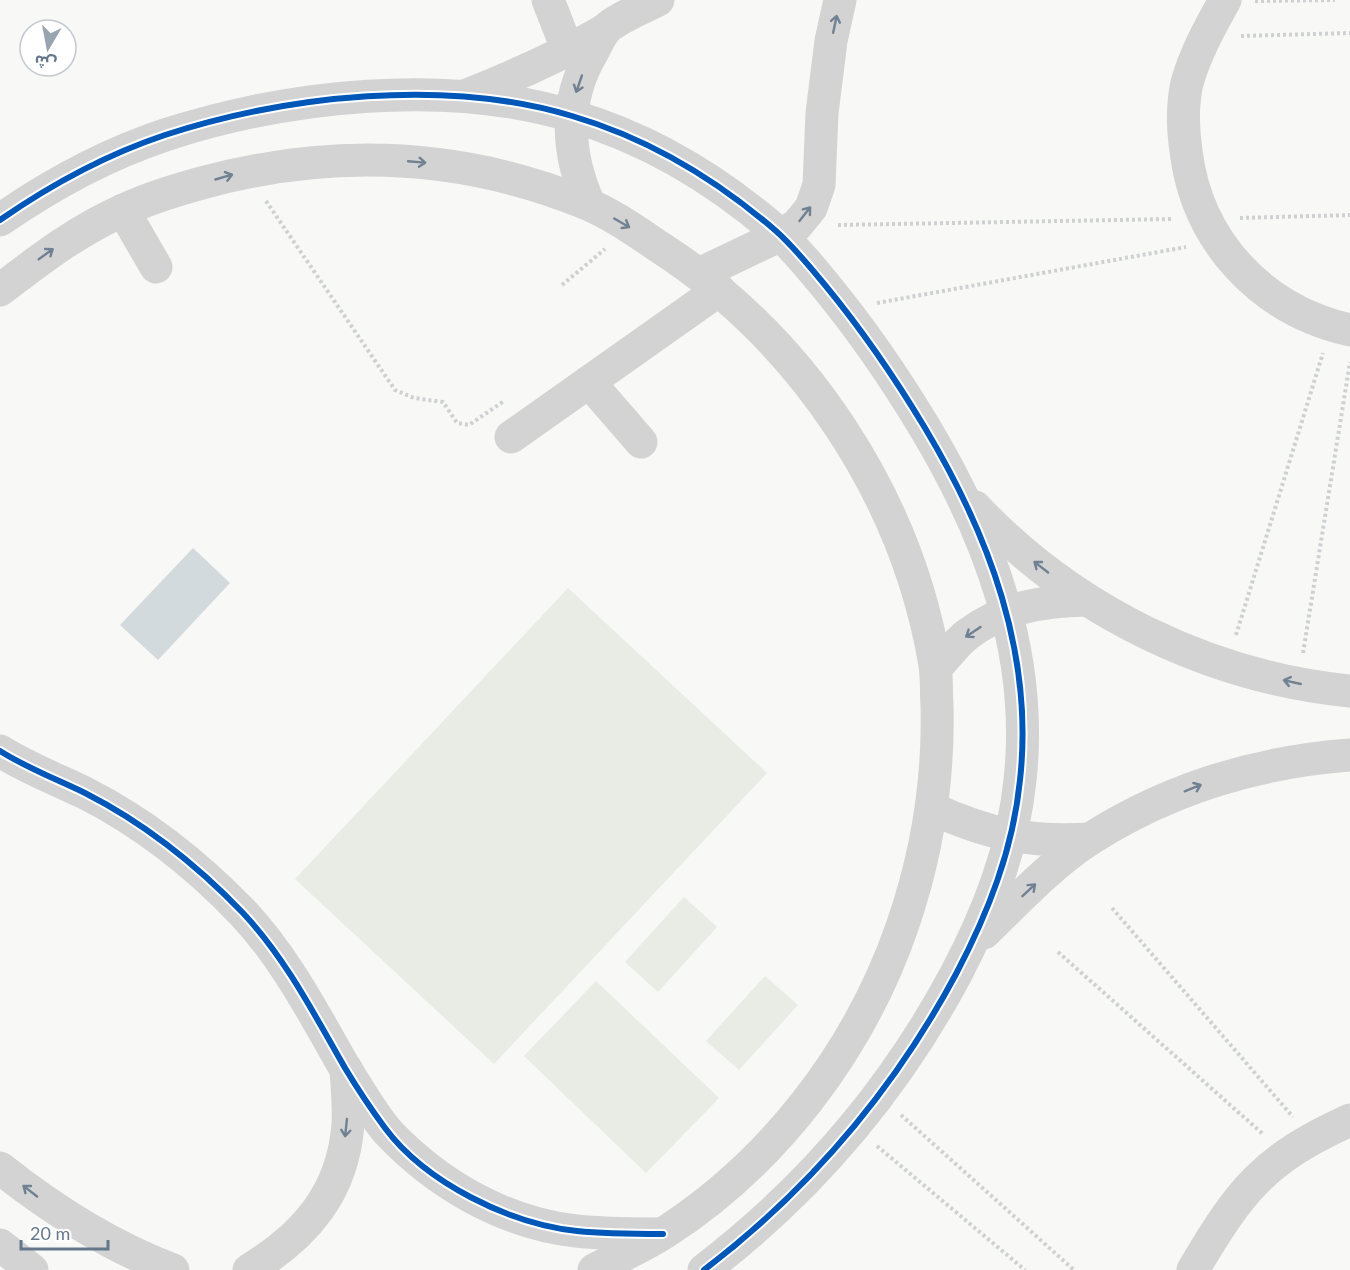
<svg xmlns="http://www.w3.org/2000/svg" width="1350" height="1270" viewBox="0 0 1350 1270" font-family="Lato,'Noto Sans Arabic',sans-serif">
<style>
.green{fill:#e8ece5}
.water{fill:#d2dadd}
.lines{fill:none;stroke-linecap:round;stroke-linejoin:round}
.path{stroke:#ced0d1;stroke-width:4;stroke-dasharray:3 3;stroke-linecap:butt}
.minor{stroke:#d3d3d4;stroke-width:33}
.cycleway-casing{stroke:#fff;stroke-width:10}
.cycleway{stroke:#0057b8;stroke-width:6}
.oneway{stroke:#708192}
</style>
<rect width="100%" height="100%" fill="#f8f8f7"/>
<g class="green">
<path d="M568 588 767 773 494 1064 295 879Z"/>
<path d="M684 897 717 927 658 992 625 962Z"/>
<path d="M765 976 798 1005 739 1070 706 1041Z"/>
<path d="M596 981 719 1098 646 1173 524 1056Z"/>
</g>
<path class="water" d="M193 548 230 583 158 660 120 625Z"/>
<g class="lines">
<g class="path">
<path d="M1255 1 1335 0"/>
<path d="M1241 36 1350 33"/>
<path d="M266 201 395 390 414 398 443 402 457 423 469 425 504 401"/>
<path d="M1240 218 1350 215"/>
<path d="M838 225 1172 219"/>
<path d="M562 285 605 249"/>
<path d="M877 303 1186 247"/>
<path d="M1236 635 1323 353"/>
<path d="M1303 653 1350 362"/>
<path d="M1112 908 1293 1117"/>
<path d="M1058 952 1264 1135"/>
<path d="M901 1115 1074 1270"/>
<path d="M877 1146 1025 1270"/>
</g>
<g class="minor">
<path d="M548 0 568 51"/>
<path d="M1225 0C1210 27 1195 54 1187 83 1182 105 1183 130 1186 151 1197 242 1262 310 1350 330"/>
<path d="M467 95C515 76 560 56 605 30"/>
<path d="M589 204C567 154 563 102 592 53 596 46 600 36 606 29 616 19 645 7 658 0"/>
<path d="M123 210 156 267"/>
<path d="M0 220C49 186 108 154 165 135 288 95 446 78 572 116 647 138 717 180 776 231 794 247 810 267 825 285 862 330 895 378 925 428 989 535 1034 654 1020 780 1013 850 988 913 956 974 893 1092 810 1189 704 1270"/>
<path d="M701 273 781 235 797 225 811 208 819 185 822 113 831 41 840 0"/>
<path d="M0 290C39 260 78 230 124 210 147 199 173 191 198 184 328 148 459 152 585 203 612 214 637 232 661 248 804 341 907 497 935 665 937 678 936 692 937 705 939 782 927 855 902 927 859 1051 774 1162 664 1233 642 1247 617 1258 594 1270"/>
<path d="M589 382 641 442"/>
<path d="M511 437 719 290"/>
<path d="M975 507C1072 610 1208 677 1350 691"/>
<path d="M936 668C946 657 956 643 968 634 1004 607 1043 601 1087 600"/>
<path d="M0 751C27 768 56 779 85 793 144 823 197 865 243 913 286 959 314 1014 345 1068 358 1088 372 1114 388 1132 437 1184 504 1223 576 1231 603 1234 631 1234 658 1234"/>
<path d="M933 809C988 834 1030 843 1090 839"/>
<path d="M984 933C1017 901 1051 864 1090 839 1168 789 1258 762 1350 755"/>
<path d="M0 1168C53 1210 109 1246 173 1270"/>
<path d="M0 1245 32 1270"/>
<path d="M249 1270C305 1236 343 1193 348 1124 349 1106 347 1087 346 1069"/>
<path d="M1193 1270C1240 1190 1264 1159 1350 1120"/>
</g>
<g class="cycleway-casing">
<g id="cycleway">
<path d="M0 220C49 186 108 154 165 135 288 95 446 78 572 116 647 138 717 180 776 231 794 247 810 267 825 285 862 330 895 378 925 428 989 535 1034 654 1020 780 1013 850 988 913 956 974 893 1092 810 1189 704 1270"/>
<path d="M0 751C27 768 56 779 85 793 144 823 197 865 243 913 286 959 314 1014 345 1068 357 1088 371 1109 385 1128 426 1183 510 1224 577 1231 605 1234 634 1234 663 1234"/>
</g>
</g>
<use href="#cycleway" class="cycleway"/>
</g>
<defs><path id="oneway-shaft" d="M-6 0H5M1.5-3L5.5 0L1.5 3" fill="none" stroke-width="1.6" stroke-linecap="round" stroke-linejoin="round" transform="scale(1.5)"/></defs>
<g class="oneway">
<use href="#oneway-shaft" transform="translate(835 24) rotate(-78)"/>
<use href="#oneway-shaft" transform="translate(579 84) rotate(109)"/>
<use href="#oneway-shaft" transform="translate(417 162) rotate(5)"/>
<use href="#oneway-shaft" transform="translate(224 177) rotate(-16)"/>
<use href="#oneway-shaft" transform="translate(805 214) rotate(-52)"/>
<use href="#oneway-shaft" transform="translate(622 223) rotate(30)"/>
<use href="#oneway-shaft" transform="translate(46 254) rotate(-36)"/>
<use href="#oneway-shaft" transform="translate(1041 567) rotate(-142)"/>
<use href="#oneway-shaft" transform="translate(973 632) rotate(146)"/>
<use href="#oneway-shaft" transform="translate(1292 682) rotate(-167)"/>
<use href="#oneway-shaft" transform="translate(1193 788) rotate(-22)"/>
<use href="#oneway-shaft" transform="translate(1029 890) rotate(-43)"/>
<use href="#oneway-shaft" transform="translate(346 1128) rotate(96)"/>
<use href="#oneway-shaft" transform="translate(30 1191) rotate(-142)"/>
</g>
<g transform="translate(48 48) rotate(190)"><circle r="28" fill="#ffffff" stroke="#c1c9d1" stroke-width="1.5"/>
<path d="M0-4.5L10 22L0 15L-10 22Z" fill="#98a5b1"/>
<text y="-9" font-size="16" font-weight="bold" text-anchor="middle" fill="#65788b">ش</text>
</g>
<path d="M21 1240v9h87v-9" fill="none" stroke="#65788b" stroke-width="3"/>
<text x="30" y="1240" font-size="18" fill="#65788b" stroke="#ffffff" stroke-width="4.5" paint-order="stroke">20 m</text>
</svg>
